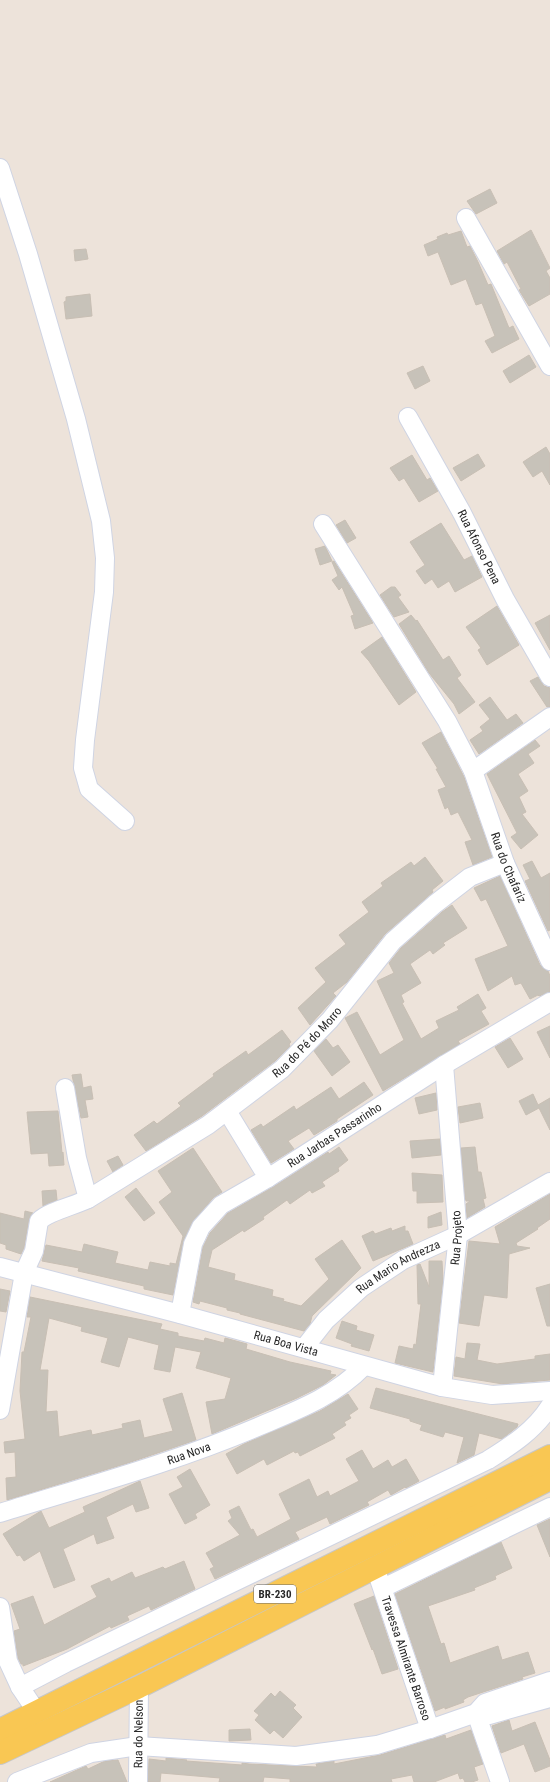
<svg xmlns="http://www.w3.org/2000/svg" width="550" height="1782" viewBox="0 0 550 1782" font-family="'Roboto Condensed',sans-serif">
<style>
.building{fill:#c7c2b9;stroke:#c8bfb4}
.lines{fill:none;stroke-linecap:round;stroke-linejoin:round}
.minor-casing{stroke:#cfd4e3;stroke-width:20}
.major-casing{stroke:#c7c7c7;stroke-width:24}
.minor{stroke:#fff;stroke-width:18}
.major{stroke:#f9c753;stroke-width:22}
.labels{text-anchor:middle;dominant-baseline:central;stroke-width:4;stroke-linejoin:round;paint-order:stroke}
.shield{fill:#fff;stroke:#696969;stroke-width:1}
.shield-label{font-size:11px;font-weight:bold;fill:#292929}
.street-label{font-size:12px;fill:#292929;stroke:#fff}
</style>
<rect width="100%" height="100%" fill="#ede3da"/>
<g class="building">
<path d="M490 189 497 203 476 214 467 201Z"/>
<path d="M531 230 550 268 546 271 550 278V294L529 306 519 290 521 289 507 262 504 264 497 251Z"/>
<path d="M461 231 467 247 470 246 478 262 488 285 491 284 509 328 513 326 519 339 492 353 485 341 495 336 482 303 476 305 466 279 451 285 438 252 428 256 424 245 438 239 437 237 447 233 448 235Z"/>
<path d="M86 249 88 259 75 261 74 250Z"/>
<path d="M90 294 92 316 66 319 64 302 66 301V297Z"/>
<path d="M529 355 536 367 510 383 503 371Z"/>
<path d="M423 366 430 381 415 389 407 373Z"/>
<path d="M546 447 550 454V485L542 471 533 477 523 462Z"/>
<path d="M478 454 485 466 461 481 453 468Z"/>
<path d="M412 455 427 480 430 478 438 491 419 502 404 478 399 481 390 468Z"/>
<path d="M345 520 356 538 347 543 336 525Z"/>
<path d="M441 523 464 560 472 556 482 577 455 592 449 581 438 588 432 579 425 584 416 571 425 565 410 542Z"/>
<path d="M325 546 332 561 320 565 315 549Z"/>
<path d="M334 561 373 623 355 629 351 616 354 615 342 587 339 590 332 580 338 576 332 562Z"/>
<path d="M391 587H395L401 595 398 597 409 612 394 617 380 595Z"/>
<path d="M497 606 519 645 487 665 478 650 481 648 466 627Z"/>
<path d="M411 615 416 621 417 620 443 660 449 656 461 675 457 678 475 702 459 714 454 704 429 673 399 624Z"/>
<path d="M550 615V650L535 623Z"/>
<path d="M382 637 416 692 399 705 369 661 361 652Z"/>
<path d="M538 677 544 686 550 688V707H547L530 681Z"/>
<path d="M490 697 507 720 516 714 523 723 479 754 470 740 483 731 480 727 490 719 479 705Z"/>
<path d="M441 732 464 777 492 857 473 865 465 842 472 840 458 812 451 815 448 807 445 809 438 790 446 787 436 769H438L422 743Z"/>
<path d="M535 740 540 746 528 754 534 763 518 774 528 791 519 797 526 812 522 814 538 835 521 849 511 837 517 833 487 774Z"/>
<path d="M425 857 443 881 432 890 433 892 385 934 347 982 333 993 336 996 310 1025 298 1008 326 982 315 968 346 944 339 935 369 912 362 902 383 886 381 883 411 862 414 866Z"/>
<path d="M532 861 541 878 550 873V930L548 931 525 881 530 879 523 865Z"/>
<path d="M500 876 540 965 548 971 550 976V992L539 996 538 995 530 999 521 983 515 985 512 976 488 991 475 959 508 946 486 899 481 901 474 888Z"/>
<path d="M452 905 467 928 443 943 445 945 433 954 430 950 410 964 421 983 401 995 404 1002 402 1003 421 1039 439 1028 436 1021 459 1010 457 1007 478 994 486 1008 481 1011 489 1024 458 1041 460 1044 383 1091 345 1018 357 1012 380 1055 404 1040 377 981 394 973 389 963 401 948 442 912Z"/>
<path d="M550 1026V1058L537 1032Z"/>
<path d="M282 1030 291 1042 289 1044 290 1046 275 1061 202 1116 146 1151 134 1135 154 1121 157 1124 181 1106 178 1103 214 1076 213 1074 246 1051 248 1055Z"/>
<path d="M510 1038 523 1059 508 1068 495 1047Z"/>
<path d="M326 1039 333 1048 338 1045 350 1062 332 1076 314 1051Z"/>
<path d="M81 1074 83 1088 91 1086 93 1099 85 1100 88 1117 81 1118 72 1075Z"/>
<path d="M364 1082 373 1095 337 1119V1121L314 1135 309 1128 288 1141 294 1149 271 1163 251 1130 261 1124 263 1127 294 1106 296 1110 331 1087 339 1099Z"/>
<path d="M436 1093 437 1110 419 1114 415 1098Z"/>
<path d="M533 1094 538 1105 550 1098V1130L539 1108 526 1115 519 1101Z"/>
<path d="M480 1103 483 1118 460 1123 458 1107Z"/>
<path d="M58 1111 62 1153 63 1152 64 1165 49 1166 48 1153 31 1154 27 1112Z"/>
<path d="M440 1139 441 1155 412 1158 410 1141Z"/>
<path d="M339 1147 348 1160 338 1168 339 1171 322 1182 325 1186 312 1193 310 1190 290 1204 287 1200 263 1217 264 1219 244 1232 243 1230 212 1250 208 1267 235 1274 234 1280 273 1290 272 1296 284 1299 283 1301 301 1306 329 1279 315 1259 342 1240 361 1268 312 1316 310 1324 304 1331 240 1314V1313L227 1310V1308L200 1301 199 1304 193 1302 203 1247 210 1233 228 1213 273 1187 328 1152 329 1154Z"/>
<path d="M475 1147 478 1172H481L486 1198 483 1199 485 1207 467 1218 466 1204 470 1201H466L465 1197 461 1148Z"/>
<path d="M193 1148 222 1192 213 1198 192 1223 183 1242 173 1295 144 1289V1286L78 1271 79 1268 42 1261 46 1245 82 1252 84 1244 118 1252 115 1263 148 1270 150 1262 170 1266V1263L176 1264 183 1236 159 1202 172 1192 158 1171Z"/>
<path d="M118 1156 123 1165 113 1172 107 1161Z"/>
<path d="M412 1173 442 1175 443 1202 417 1203V1191H413Z"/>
<path d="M136 1188 155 1213 144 1221 125 1197Z"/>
<path d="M56 1190 57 1200 43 1206 42 1191Z"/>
<path d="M550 1194V1219L537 1228 538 1229 516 1243 517 1246 530 1248 509 1254 507 1298 484 1295 479 1326 459 1323 469 1241 500 1244 495 1227Z"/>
<path d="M25 1211 33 1213 29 1219 24 1248 21 1254 6 1249V1245L0 1243V1213L24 1219Z"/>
<path d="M441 1212 442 1225 428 1228V1217Z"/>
<path d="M405 1226V1231H408L413 1244 373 1261 362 1236 373 1231 375 1234 391 1228 392 1231Z"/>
<path d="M429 1261H442L443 1279 433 1372 395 1363 399 1346 413 1349 414 1344 416 1345 421 1304H418L417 1265 420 1264 429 1287Z"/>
<path d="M550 1284V1326H547L536 1288Z"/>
<path d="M0 1289 10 1291 6 1312 0 1311Z"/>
<path d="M30 1297 162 1324 160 1329 178 1333V1336L204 1341 205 1338 224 1343 225 1338 247 1344 246 1349 290 1362 331 1371 330 1374 336 1375 323 1385 297 1398 212 1434 206 1402 225 1399 231 1378 196 1368 201 1352 175 1347 170 1372 154 1369 159 1345 128 1337 119 1367 101 1362 108 1338 81 1331 82 1327 49 1318 40 1370H48L46 1412 57 1411 59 1437 91 1430 92 1435 123 1428 122 1424 140 1420 144 1438 173 1431 163 1399 182 1393 196 1440 128 1463 7 1500 6 1478 16 1477 15 1452 5 1453 4 1442 25 1439 20 1391 22 1352H24L31 1317H27Z"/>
<path d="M342 1321 357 1326 356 1330 374 1335 369 1351 351 1346 352 1344 336 1338Z"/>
<path d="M467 1343 480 1344 477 1360 497 1364 535 1359V1356L550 1354V1380L503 1384 454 1376 456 1357 465 1359Z"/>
<path d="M376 1388 518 1424 517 1427 502 1439 479 1433 474 1455 457 1463 464 1437 445 1432 443 1437 420 1430 422 1425 410 1421V1419L370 1408Z"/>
<path d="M348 1394 358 1409 349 1415 351 1418 344 1422 346 1425 332 1434 335 1438 300 1456 298 1452 295 1453 294 1451 267 1465 264 1459 237 1474 226 1454 244 1444 320 1411Z"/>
<path d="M362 1450 373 1469 388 1460 392 1467 406 1459 419 1481 406 1488 405 1487 391 1495 388 1490 367 1502 369 1505 330 1524 327 1517 295 1532 299 1539 215 1579 210 1569 214 1567 206 1553 240 1535 228 1521 232 1518 229 1511 239 1506 251 1530 253 1529 257 1537 291 1519 279 1494 309 1479 317 1497 328 1491 330 1496 359 1481 346 1459Z"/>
<path d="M190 1469 210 1505 195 1514 197 1518 185 1524 169 1494 183 1487 177 1477Z"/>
<path d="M140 1481 149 1508 136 1512 133 1504 106 1517 114 1538 97 1544 94 1534 63 1549 75 1580 54 1588 40 1551 24 1561 20 1555 17 1556 3 1534 41 1511 49 1528 85 1512 83 1507Z"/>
<path d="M550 1519V1557L537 1525Z"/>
<path d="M501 1542 512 1568 495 1576 496 1579 474 1588 475 1590 428 1606 441 1644 444 1643 450 1663 498 1646 502 1660 528 1652 535 1673 522 1677 523 1679 468 1697 463 1700 464 1702 445 1709V1707L435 1711 395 1594Z"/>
<path d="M184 1561 195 1589 151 1610 149 1606 127 1616 129 1620 111 1628 110 1626 67 1649 23 1666V1664H21L18 1658 14 1631 20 1629 11 1604 33 1596 44 1625 97 1597 91 1586 109 1578 111 1582 132 1572 135 1578 163 1567 165 1569Z"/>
<path d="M374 1596 398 1669 382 1674 373 1649 372 1650 354 1604Z"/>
<path d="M280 1691 296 1705 293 1708 302 1717 283 1738 274 1730 270 1734 255 1720 259 1715 254 1711 271 1693 275 1697Z"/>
<path d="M509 1720 512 1731 535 1722 550 1760V1766L535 1772 524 1744 501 1753 492 1726Z"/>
<path d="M250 1729 251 1740 229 1741V1730Z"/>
<path d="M471 1730 483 1764 474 1767 478 1780 472 1782H465L463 1778 460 1779 458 1773 434 1782H414L412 1775 391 1779 392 1782H290V1779L264 1777 263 1782H219L220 1778 161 1773 160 1782H148L149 1759 166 1761V1758L187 1760 186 1761 242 1765V1763L249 1764 317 1767 316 1764 334 1761V1764L380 1755 445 1735 446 1739Z"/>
<path d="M118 1760 127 1782H50L86 1766 88 1769 105 1761Z"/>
</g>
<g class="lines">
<g class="minor-casing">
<g id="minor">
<path d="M0 168 28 254 76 419 101 521 105 558 104 592 85 740 83 768 89 789 125 821"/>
<path d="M466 218 550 366"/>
<path id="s1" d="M408 417 462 513 505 599 550 677"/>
<path id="s2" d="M323 524 447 721 473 771 505 863 550 961"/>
<path d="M473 771 550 717"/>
<path d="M65 1088 77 1158 88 1199"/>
<path d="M227 1111 268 1178"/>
<path id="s3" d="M0 1267 180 1314 442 1387 492 1395 550 1391"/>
<path id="s4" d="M180 1314 193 1244 201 1227 221 1205 268 1178 444 1065 550 1002"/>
<path id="s5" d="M304 1348 326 1320 361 1288 403 1260 458 1235 550 1182"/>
<path id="s6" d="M442 1387 458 1235 444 1065"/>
<path id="s7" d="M0 1410 24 1273 34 1251 39 1221C49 1211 74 1206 88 1199L208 1125 282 1069 330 1020 393 941 435 904 470 877 505 863"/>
<path id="s8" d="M0 1513C87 1486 176 1462 260 1426 298 1410 335 1396 364 1366"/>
<path id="s9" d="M378 1576 430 1729"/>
<path d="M383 1588 550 1507"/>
<path d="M0 1607 8 1661 20 1687 36 1711"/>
<path d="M20 1687 66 1663 488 1460C512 1445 535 1430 550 1406"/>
<path d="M476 1713 489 1715 550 1698"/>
<path d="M476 1713 500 1782"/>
<path d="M17 1782 91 1753 138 1746 296 1756 377 1745 430 1729 476 1713 485 1703 550 1681"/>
<path id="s10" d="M138 1782 139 1687"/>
</g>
</g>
<g class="major-casing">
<g id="major">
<path d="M0 1730 550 1456"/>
<path d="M0 1753 139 1687 550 1479"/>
</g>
</g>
<use href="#minor" class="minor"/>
<use href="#major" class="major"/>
</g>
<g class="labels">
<rect class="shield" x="254" y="1585" width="42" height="18" rx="3"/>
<g class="shield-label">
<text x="275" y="1594">BR-230</text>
</g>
<g class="street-label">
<text stroke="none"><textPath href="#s1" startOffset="148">Rua Afonso Pena</textPath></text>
<text stroke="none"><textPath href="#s2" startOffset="392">Rua do Chafariz</textPath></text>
<text stroke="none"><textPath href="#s7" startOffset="518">Rua do Pé do Morro</textPath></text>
<text stroke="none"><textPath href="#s4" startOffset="253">Rua Jarbas Passarinho</textPath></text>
<text stroke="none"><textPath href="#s6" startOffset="150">Rua Projeto</textPath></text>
<text stroke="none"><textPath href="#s5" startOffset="126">Rua Mario Andrezza</textPath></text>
<text stroke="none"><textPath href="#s3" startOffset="296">Rua Boa Vista</textPath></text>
<text stroke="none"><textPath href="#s8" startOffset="198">Rua Nova</textPath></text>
<text stroke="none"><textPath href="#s9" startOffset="87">Travessa Almirante Barroso</textPath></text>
<text stroke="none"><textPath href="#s10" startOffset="48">Rua do Nelson</textPath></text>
</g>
</g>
</svg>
